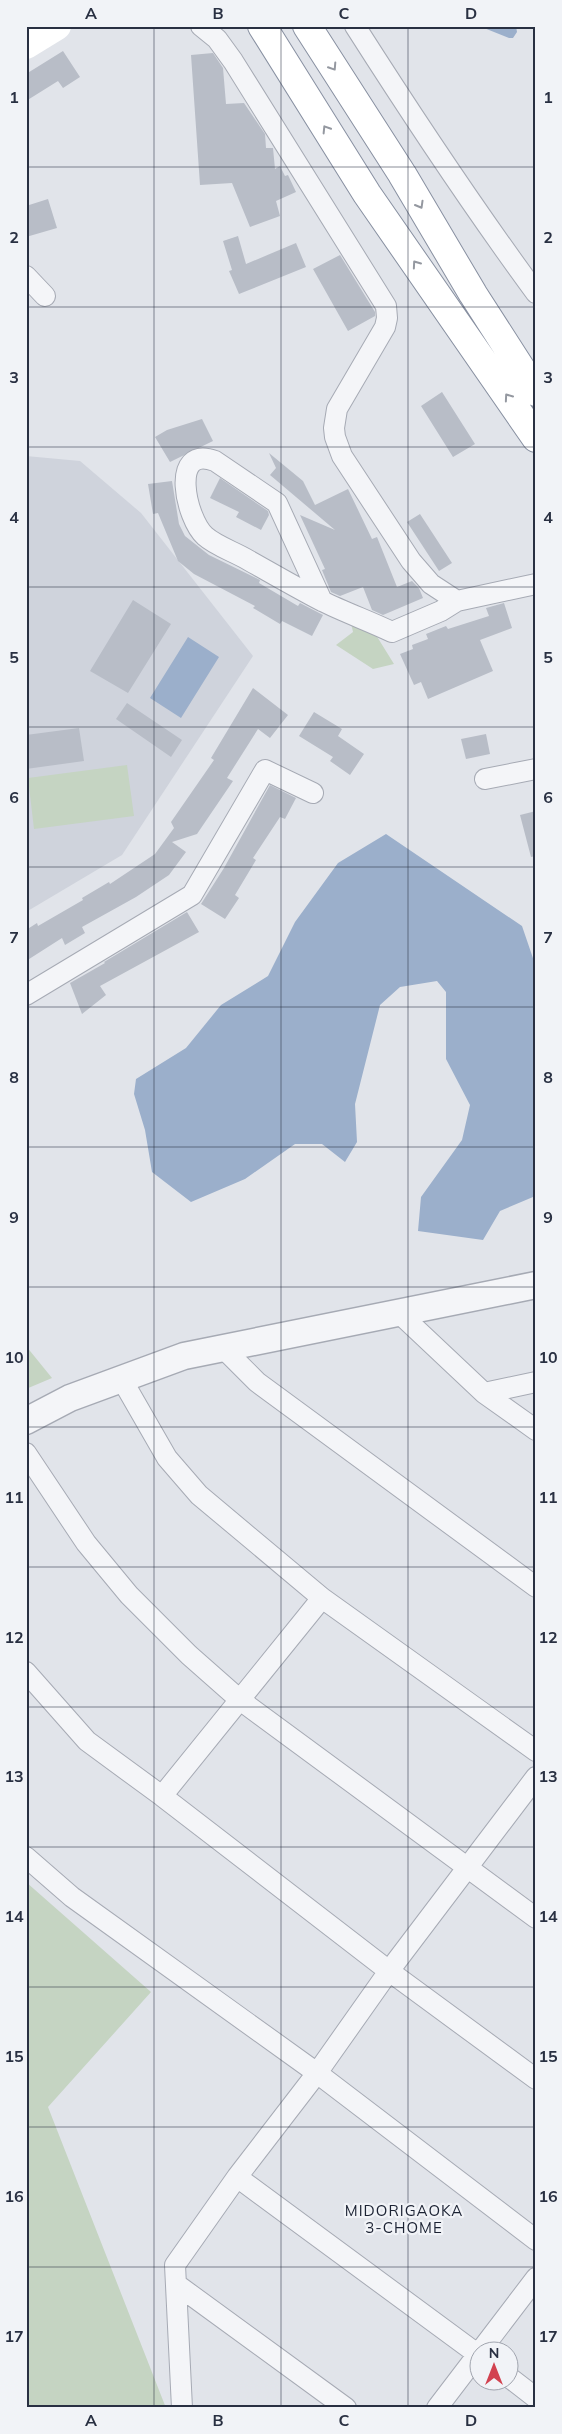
<svg xmlns="http://www.w3.org/2000/svg" width="562" height="2434" font-family="Mulish,sans-serif">
<style>
.built{fill:#cfd3dc}
.green{fill:#c5d4c2}
.water{fill:#9bafcb}
.building{fill:#b8bdc7}
.lines{fill:none;stroke-linecap:round;stroke-linejoin:round}
.minor-casing{stroke:#a6aab4;stroke-width:22}
.tertiary-casing{stroke:#a6aab4;stroke-width:29}
.motorway-casing{stroke:#8890a1;stroke-width:30}
.minor{stroke:#f4f5f8;stroke-width:20}
.tertiary{stroke:#f4f5f8;stroke-width:26}
.secondary{stroke:#fff;stroke-width:28}
.motorway{stroke:#fff;stroke-width:28}
.oneway{stroke:#9498a0}
.grid{fill:none;stroke:#293042;stroke-width:1;stroke-opacity:0.55}
.labels{text-anchor:middle;dominant-baseline:central;stroke-width:4.5;stroke-linejoin:round;paint-order:stroke}
.neighbourhood-label{font-size:15px;letter-spacing:1px;fill:#1b2233;stroke:#f1f3f7}
.neatline{fill:none;stroke:#293042;stroke-width:2}
.grid-label{font-size:16px;text-anchor:middle;font-weight:bold;fill:#293042}
</style>
<rect width="100%" height="100%" fill="#e1e4ea"/>
<path class="built" d="M26,456L80,461L141,513L253,656L122,855L26,912Z"/>
<path class="green" d="M351,623L376,635L394,664L373,669L336,645L353,632Z
M127,765L134,816L34,829L28,778Z
M26,1346L52,1378L26,1389Z
M26,1882L151,1992L48,2107L166,2408H26Z"/>
<path class="water" d="M479,26H516L517,32L513,38H509Z
M188,637L219,657L181,718L150,698Z
M386,834L522,926L536,967V1181L533,1197L500,1211L483,1240L418,1231L421,1197L462,1140L470,1105L446,1059V992L437,981L400,987L380,1005L355,1104L357,1142L345,1162L322,1144H295L245,1179L191,1202L152,1172L145,1130L134,1094L136,1079L186,1048L221,1005L268,976L295,922L338,863Z"/>
<path class="building" d="M63,51L80,77L63,88L58,81L26,101V74Z
M213,53L223,68L226,104L244,103L265,134L266,148H273L275,169L280,166L285,176L288,175L296,192L276,201L280,216L250,227L232,183L200,185L191,55Z
M48,199L57,228L26,237V206Z
M238,236L246,264L296,243L306,267L239,294L229,271L232,270L223,241Z
M340,255L375,312V316L348,331L313,269Z
M442,392L475,444L453,457L421,406Z
M202,419L213,441L170,462L155,437L167,430Z
M269,453L303,481L315,505L348,489L372,539L377,537L397,587L412,581L419,588L423,598L383,615L372,610L363,587L340,596L331,592L322,570L325,569L300,515L335,530L270,475L276,468Z
M220,478L268,511L269,515L261,530L236,517L239,512L210,498Z
M172,481L179,524L185,536L209,555L260,580L259,583L298,606L300,603L323,615L312,636L282,621L280,624L253,608L255,606L194,574L178,561L158,513L153,514L148,484Z
M420,514L452,563L439,571L407,522Z
M133,600L171,624L128,693L90,671Z
M504,603L512,628L480,640L493,671L428,699L421,682L414,685L400,654L413,649L412,645L428,639L426,634L446,626L448,629L489,616L486,608Z
M253,688L288,715L270,738L258,729L227,778L233,781L197,834L172,842L186,852L169,875L136,897L82,927L85,933L65,945L62,938L26,961V930L37,923L38,926L83,900L82,898L109,882L110,884L155,854L174,828L171,822L214,760L211,758Z
M127,703L182,740L171,757L116,719Z
M314,712L342,729L338,736L364,754L350,775L330,761L333,757L299,736Z
M79,728L84,761L26,769V735Z
M486,734L490,754L466,759L461,739Z
M270,785L296,798L285,819L280,817L253,858L256,860L235,895L239,898L225,919L201,904L224,868Z
M536,811V856L531,857L520,815Z
M187,912L199,932L100,986L106,995L82,1014L70,983L105,963L104,962Z"/>
<g class="lines">
<g class="minor-casing">
<path id="minor" d="M201,26L217,39L233,61L386,306L387,318L385,327L337,409L334,428L335,437L342,456L411,561L431,584L457,601L536,584
M355,26C413,117 472,206 536,293
M26,276L45,296
M322,601L277,503L215,461C169,444 186,519 205,536C216,546 235,552 248,560C273,574 297,588 322,601C344,612 369,621 392,632L441,611L457,601
M485,779L536,769
M26,995L192,895L265,770L313,793
M398,1312L484,1393L536,1430
M222,1347L257,1382L536,1587
M121,1378L167,1458L199,1495L322,1598L536,1751
M484,1393L536,1382
M26,1453L86,1543L129,1595L189,1655L240,1700L536,1918
M26,1672L87,1741L162,1796L389,1971L536,2079
M162,1796L322,1598
M26,1857L72,1897L317,2073L536,2240
M237,2177L480,2356
M176,2284L346,2408
M510,2378L536,2398
M182,2408L175,2265L237,2177L317,2073L389,1971L536,1777
M437,2408L536,2278"/>
</g>
<g class="tertiary-casing">
<path id="tertiary" d="M26,1421L70,1398L184,1356L536,1285"/>
</g>
<g class="motorway-casing">
<path id="motorway" d="M262,26L367,194L536,438
M307,26L402,174L473,294L536,392"/>
</g>
<use href="#minor" class="minor"/>
<use href="#tertiary" class="tertiary"/>
<path class="secondary" d="M26,45L57,26"/>
<use href="#motorway" class="motorway"/>
</g>
<defs><path id="oneway-chevron" d="M-2-3.5L2.5 0L-2 3.5" fill="none" stroke-width="1.6" stroke-linecap="round" stroke-linejoin="round" transform="scale(1.25)"/></defs>
<g class="oneway">
<use href="#oneway-chevron" transform="translate(333 67) rotate(57)"/>
<use href="#oneway-chevron" transform="translate(326 129) rotate(-122)"/>
<use href="#oneway-chevron" transform="translate(420 205) rotate(60)"/>
<use href="#oneway-chevron" transform="translate(416 264) rotate(-125)"/>
<use href="#oneway-chevron" transform="translate(508 397) rotate(-125)"/>
</g>
<path class="grid" d="M154,26V2408M281,26V2408M408,26V2408M26,167H536M26,307H536M26,447H536M26,587H536M26,727H536M26,867H536M26,1007H536M26,1147H536M26,1287H536M26,1427H536M26,1567H536M26,1707H536M26,1847H536M26,1987H536M26,2127H536M26,2267H536"/>
<g class="labels">
<g class="neighbourhood-label">
<text x="404" y="2210">MIDORIGAOKA<tspan x="404" dy="17">3-CHOME</tspan></text>
</g>
</g>
<rect width="562" height="2434" fill="none" stroke="#f1f3f7" stroke-width="55"/>
<g transform="translate(494 2366)"><circle r="24" fill="#f1f3f7" stroke="#a1a5af"/>
<path d="M0-4L9 19L0 12L-9 19Z" fill="#d24250"/>
<text y="-8" font-size="14" font-weight="bold" text-anchor="middle" fill="#293042">N</text>
</g>
<rect x="28" y="28" width="506" height="2378" class="neatline"/>
<g class="grid-label">
<text x="91" y="19">A</text>
<text x="218" y="19">B</text>
<text x="344" y="19">C</text>
<text x="471" y="19">D</text>
<text x="14" y="103">1</text>
<text x="548" y="103">1</text>
<text x="14" y="243">2</text>
<text x="548" y="243">2</text>
<text x="14" y="383">3</text>
<text x="548" y="383">3</text>
<text x="14" y="523">4</text>
<text x="548" y="523">4</text>
<text x="14" y="663">5</text>
<text x="548" y="663">5</text>
<text x="14" y="803">6</text>
<text x="548" y="803">6</text>
<text x="14" y="943">7</text>
<text x="548" y="943">7</text>
<text x="14" y="1083">8</text>
<text x="548" y="1083">8</text>
<text x="14" y="1223">9</text>
<text x="548" y="1223">9</text>
<text x="14" y="1363">10</text>
<text x="548" y="1363">10</text>
<text x="14" y="1503">11</text>
<text x="548" y="1503">11</text>
<text x="14" y="1643">12</text>
<text x="548" y="1643">12</text>
<text x="14" y="1782">13</text>
<text x="548" y="1782">13</text>
<text x="14" y="1922">14</text>
<text x="548" y="1922">14</text>
<text x="14" y="2062">15</text>
<text x="548" y="2062">15</text>
<text x="14" y="2202">16</text>
<text x="548" y="2202">16</text>
<text x="14" y="2342">17</text>
<text x="548" y="2342">17</text>
<text x="91" y="2426">A</text>
<text x="218" y="2426">B</text>
<text x="344" y="2426">C</text>
<text x="471" y="2426">D</text>
</g>
</svg>
